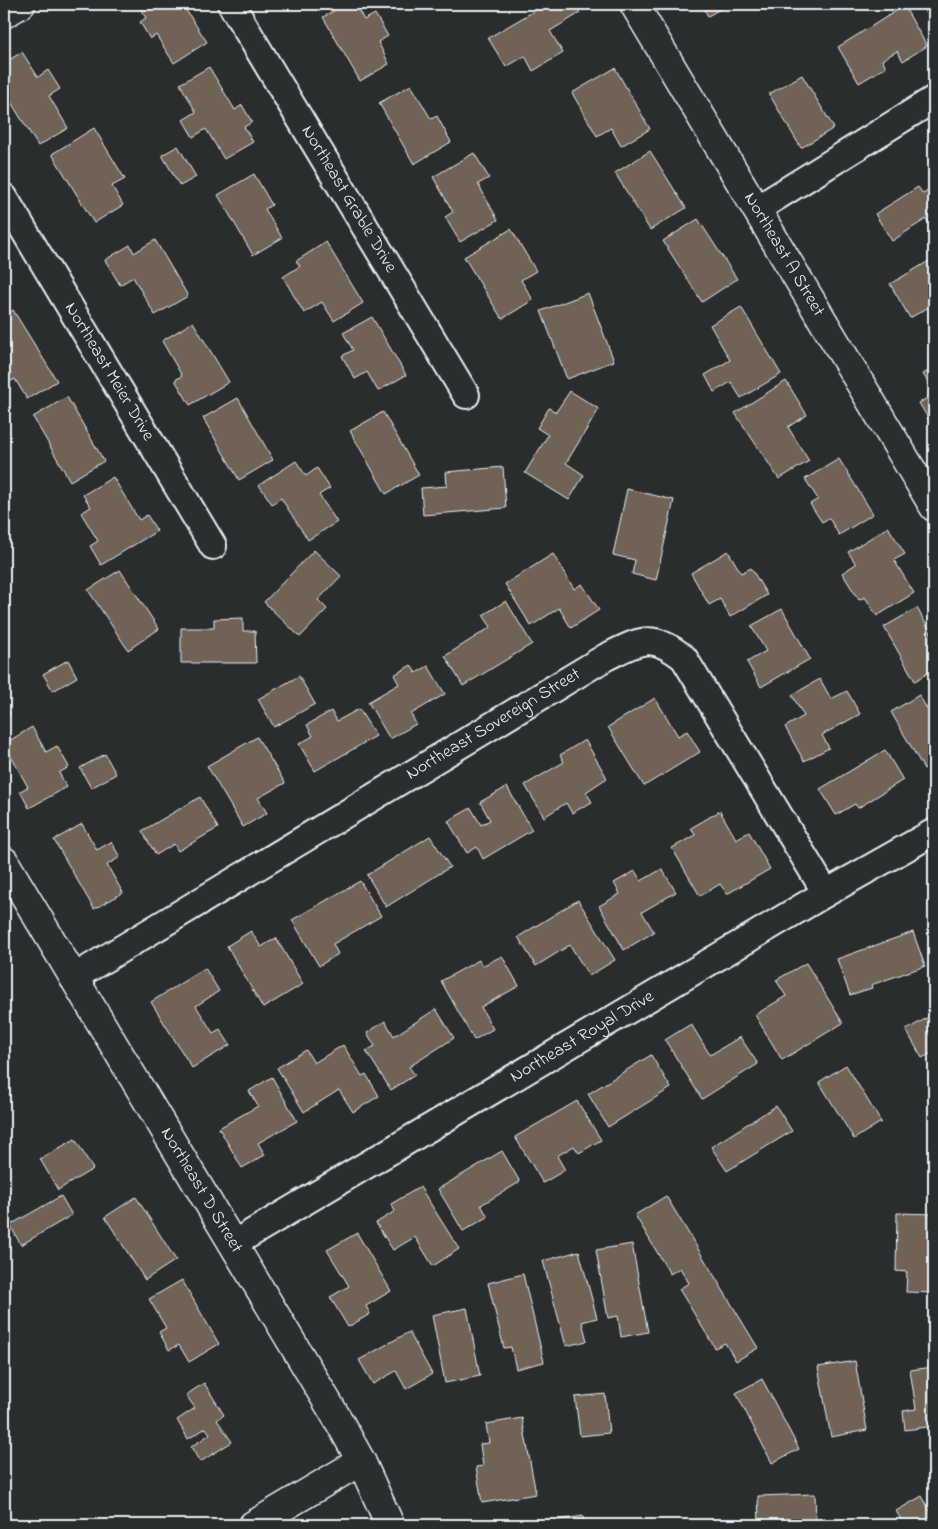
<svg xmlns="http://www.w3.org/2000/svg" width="938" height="1529" font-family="'Indie Flower',sans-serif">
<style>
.building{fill:#6f6356;stroke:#e8f1f8}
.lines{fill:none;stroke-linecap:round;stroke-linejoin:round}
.minor-casing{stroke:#e8f1f8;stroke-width:30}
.tertiary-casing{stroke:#e8f1f8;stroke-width:31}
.minor{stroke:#2a2d2e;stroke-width:26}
.tertiary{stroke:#2a2d2e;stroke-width:28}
.labels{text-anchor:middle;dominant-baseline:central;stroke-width:4;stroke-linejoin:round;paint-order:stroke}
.street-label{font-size:18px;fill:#e8f1f8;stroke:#2a2d2e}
</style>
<rect width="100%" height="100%" fill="#2a2d2e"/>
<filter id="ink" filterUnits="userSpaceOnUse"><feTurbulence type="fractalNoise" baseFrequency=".02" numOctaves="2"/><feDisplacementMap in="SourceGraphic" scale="10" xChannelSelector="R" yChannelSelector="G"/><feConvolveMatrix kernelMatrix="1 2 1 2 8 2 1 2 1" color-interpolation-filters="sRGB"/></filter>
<g filter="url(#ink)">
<path class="building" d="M137,4H182L207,42L174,63L156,35L150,39L140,22L146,18Z
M345,4H355L364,20L375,14L388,36L378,42L389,64L360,81L323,17Z
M546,4H575L580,13L550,31L563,53L533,71L525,56L506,67L488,38Z
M701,4H729L708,16Z
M921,4H934V24H933Z
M904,6L927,46L903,61L897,51L882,60L886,67L859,83L838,47Z
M22,52L38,77L48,70L60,89L49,96L68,128L38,146L4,91V63Z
M209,67L235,110L242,105L252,122L244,127L253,142L224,159L206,129L193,137L183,120L196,112L180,84Z
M615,68L650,129L621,146L611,128L597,136L572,93Z
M802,75L834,128L801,148L769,94Z
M411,85L431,119L437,116L451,142L414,164L379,103Z
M94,128L125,179L112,186L123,205L94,223L52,154Z
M178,146L196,177L180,186L162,155Z
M650,151L686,208L650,230L615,173Z
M474,153L489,178L478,184L498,220L460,242L445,217L453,212L433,177Z
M254,174L272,205L265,209L282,238L253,255L218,195Z
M918,187L923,194L934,187V225L931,227L926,219L892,241L875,214Z
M698,219L737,279L702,302L663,241Z
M511,229L536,271L521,280L533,300L502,319L464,257Z
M155,240L188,296L155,315L133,277L120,285L105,260L130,245L134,253Z
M326,242L363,303L334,321L322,302L304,313L283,277L300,266L296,261Z
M934,258V304L910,318L890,284Z
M588,293L614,361L567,379L541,311Z
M741,307L781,374L741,398L731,382L714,392L705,375L730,360L710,325Z
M13,310L57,381L27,399L15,379L8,383L4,377V316Z
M372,317L406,375L378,391L367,372L355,379L342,356L353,350L343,333Z
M193,322L229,382L190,405L175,380L182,376L162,341Z
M934,368V393L923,374Z
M786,381L807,415L788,427L809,461L779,479L735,413Z
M570,391L599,409L566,463L584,475L569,500L525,473L548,435L537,428L549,408L556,412Z
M934,394V428L919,403Z
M67,397L104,461L70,481L33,417Z
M238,398L273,460L239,480L203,418Z
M383,412L419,475L386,494L350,431Z
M839,459L873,514L839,535L829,518L822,522L810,504L818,499L805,479Z
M296,461L306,476L317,468L330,488L319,495L337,522L308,540L281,498L272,504L259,485Z
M503,467L506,508L423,515L421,488L447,486L446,472Z
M113,477L139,520L147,515L157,531L101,565L90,546L98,541L81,513L91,507L83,495Z
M627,489L674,500L656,580L632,574L635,560L613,555Z
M888,527L905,554L894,560L914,593L877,616L865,597L859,600L842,573L856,564L848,552Z
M314,550L341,576L318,600L327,609L300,637L264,602Z
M728,551L741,573L751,568L767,595L730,617L720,599L709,605L691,573Z
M553,554L574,589L582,584L599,610L571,628L559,608L531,626L505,584Z
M120,570L159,629L128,650L88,590Z
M506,601L532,644L463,686L445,656L491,627L483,615Z
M917,608L934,638V669L915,681L884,627Z
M782,609L810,659L761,687L747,662L766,651L751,626Z
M243,618V631H255L256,663H181V628H214V619Z
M68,660L77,677L53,691L43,674Z
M411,665L416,673L428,666L445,694L411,714L416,724L390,739L368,702L399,684L394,675Z
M299,676L315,704L274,727L258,699Z
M820,679L831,699L847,691L860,714L822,735L829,748L804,761L785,727L804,716L792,695Z
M919,695L930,714L934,712V763L924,769L891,712Z
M655,698L678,736L687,731L700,752L644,786L608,727Z
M4,704L10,714L4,718Z
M359,709L376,736L315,771L299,744L313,736L307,725L331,711L337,721Z
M32,727L46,752L57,746L69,767L59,773L67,787L29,808L20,791L28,787L4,744Z
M257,737L285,783L258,798L267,813L243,827L207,766Z
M585,740L607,778L586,792L592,802L572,813L566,803L544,817L525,785L564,762L560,755Z
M885,750L903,780L858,808L855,804L836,815L820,789Z
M105,754L116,774L91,788L80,768Z
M507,787L532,830L483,859L477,847L467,853L448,821L471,808L481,825L490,820L480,802Z
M200,797L218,828L178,851L174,844L156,855L142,831Z
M720,811L736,839L749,832L770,869L727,894L720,884L700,896L672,848L695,835L691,828Z
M82,824L97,850L111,842L120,857L107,865L123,893L94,909L54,840Z
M430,836L450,867L386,907L367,875Z
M662,869L676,892L642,912L654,932L624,950L599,906L620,894L614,883L635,871L641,881Z
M360,881L381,916L333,944L338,954L319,966L292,920Z
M578,900L615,960L589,976L570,945L536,966L518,937Z
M251,931L261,947L276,938L303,984L263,1008L227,946Z
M913,932L925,966L871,985L872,988L850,995L837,959Z
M502,956L519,986L481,1007L493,1029L474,1040L441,981L479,960L482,966Z
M806,963L843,1023L782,1060L755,1015L786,996L776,980Z
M205,968L219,991L196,1006L213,1033L220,1029L230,1045L192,1068L151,1002Z
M436,1009L454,1038L409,1067L415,1075L391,1090L366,1051L375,1046L367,1033L385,1021L394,1036Z
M934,1014V1052L922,1058L906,1030Z
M691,1024L710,1055L740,1037L758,1064L702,1099L665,1040Z
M343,1045L362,1076L366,1074L379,1096L353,1112L339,1090L304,1112L277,1068L306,1050L314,1063Z
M651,1055L671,1088L608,1127L588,1094Z
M846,1065L881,1122L854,1139L819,1082Z
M272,1077L297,1121L258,1143L265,1155L242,1168L219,1128L258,1106L249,1091Z
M577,1101L601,1140L579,1153L574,1146L557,1156L565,1170L543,1183L515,1137Z
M776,1106L792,1131L727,1171L711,1147Z
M75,1139L93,1169L58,1190L40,1159Z
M502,1151L520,1182L481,1205L488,1217L463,1231L438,1189Z
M420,1187L459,1249L433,1266L415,1237L393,1250L376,1223L395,1211L391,1204Z
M61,1196L72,1215L21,1245L10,1225Z
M666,1196L758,1348L736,1361L725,1343L715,1348L679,1289L689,1283L680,1268L670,1274L635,1215Z
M136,1197L176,1260L145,1280L105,1217Z
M897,1213L934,1214V1293L906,1292L907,1272L896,1271Z
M357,1233L391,1291L366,1306L370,1314L348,1327L330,1297L349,1286L327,1250Z
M632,1244L648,1332L621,1337L618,1316L608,1318L596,1250Z
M579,1251L597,1318L582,1322L587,1341L566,1346L543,1261Z
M523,1274L544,1362L516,1369L511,1347L504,1348L488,1283Z
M182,1280L219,1344L189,1362L179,1345L169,1350L159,1332L166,1328L149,1299Z
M467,1308L480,1376L445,1383L432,1315Z
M409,1332L432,1374L406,1389L396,1371L373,1384L359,1360Z
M855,1361L867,1430L831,1437L818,1367Z
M934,1367V1426L905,1430L903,1411L916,1409L910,1370Z
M762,1379L799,1449L772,1463L736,1393Z
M204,1383L224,1415L217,1420L232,1442L200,1462L191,1447L210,1434L206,1428L188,1439L177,1420L195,1408L186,1395Z
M605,1394L609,1433L580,1436L575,1397Z
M522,1418L536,1494L482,1503L476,1467L483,1466L480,1444L489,1443L486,1424Z
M815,1494L816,1525H759L758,1496Z
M922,1496L934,1518V1524L904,1525L896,1511Z
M583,1516L585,1525H553V1521Z
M329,1520L332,1525H321Z"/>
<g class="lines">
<g class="minor-casing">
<g id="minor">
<path id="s1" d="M231,4L466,395"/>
<path id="s2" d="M4,197L213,546"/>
<path d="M757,209L934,99"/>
<path id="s3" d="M73,978L606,657C641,640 651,632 684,658L826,893"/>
<path id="s4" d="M233,1244L826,893L934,832"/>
</g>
</g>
<g class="tertiary-casing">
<g id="tertiary">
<path id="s5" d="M634,4L934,507"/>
<path d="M4,14L21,4"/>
<path id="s6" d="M4,861L340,1423L361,1461L390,1525"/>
<path d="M253,1525L361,1461"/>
</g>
</g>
<use href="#minor" class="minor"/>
<use href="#tertiary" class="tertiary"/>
</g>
</g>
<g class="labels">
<g class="street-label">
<text stroke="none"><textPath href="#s1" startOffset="228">Northeast Grable Drive</textPath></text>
<text stroke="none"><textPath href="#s5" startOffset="292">Northeast A Street</textPath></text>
<text stroke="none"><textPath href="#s2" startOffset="204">Northeast Meier Drive</textPath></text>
<text stroke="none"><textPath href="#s3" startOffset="491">Northeast Sovereign Street</textPath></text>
<text stroke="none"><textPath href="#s4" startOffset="406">Northeast Royal Drive</textPath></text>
<text stroke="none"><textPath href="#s6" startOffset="384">Northeast D Street</textPath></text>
</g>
</g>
<rect width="938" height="1529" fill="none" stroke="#2a2d2e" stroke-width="20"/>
<rect x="10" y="10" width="918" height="1509" fill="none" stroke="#e8f1f8" stroke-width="2" filter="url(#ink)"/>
</svg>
